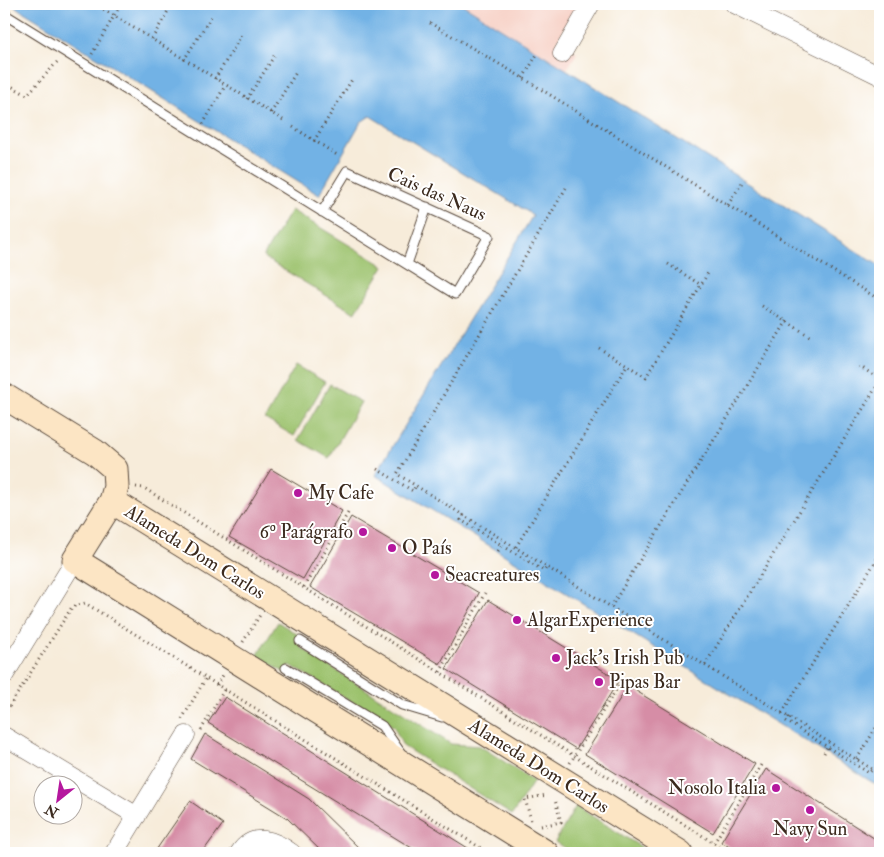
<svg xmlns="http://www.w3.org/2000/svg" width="884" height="857" font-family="'IM FELL Double Pica',serif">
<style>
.built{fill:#f7d1c6}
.green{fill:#9cc26d;stroke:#6c7646}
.water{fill:#72b2e5;stroke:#566e82}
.building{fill:#d68da6}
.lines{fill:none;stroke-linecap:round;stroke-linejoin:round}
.lane-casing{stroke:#57473a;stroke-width:11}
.street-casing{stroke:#57473a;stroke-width:19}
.secondary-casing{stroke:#57473a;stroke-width:27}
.path{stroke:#57473a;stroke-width:3;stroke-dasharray:1 4;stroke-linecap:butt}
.lane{stroke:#fff;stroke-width:9}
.street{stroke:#fff;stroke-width:18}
.secondary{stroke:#fce5c4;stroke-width:25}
.poi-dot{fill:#b5179e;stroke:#fff;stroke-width:2}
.labels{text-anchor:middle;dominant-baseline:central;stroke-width:4;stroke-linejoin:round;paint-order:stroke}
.street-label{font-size:19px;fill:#3b2a1e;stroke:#fff}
.poi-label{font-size:19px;fill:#3b2a1e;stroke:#fff;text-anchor:start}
</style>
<rect width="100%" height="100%" fill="#fff"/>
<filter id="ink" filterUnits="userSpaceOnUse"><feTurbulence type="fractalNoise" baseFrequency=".02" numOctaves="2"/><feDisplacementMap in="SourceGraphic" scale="10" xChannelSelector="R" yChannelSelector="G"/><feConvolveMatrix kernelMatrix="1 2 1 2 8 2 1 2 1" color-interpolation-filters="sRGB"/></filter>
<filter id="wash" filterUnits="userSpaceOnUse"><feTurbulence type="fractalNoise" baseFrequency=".0096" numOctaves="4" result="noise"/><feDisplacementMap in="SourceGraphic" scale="20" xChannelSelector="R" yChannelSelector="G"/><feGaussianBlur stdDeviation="1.12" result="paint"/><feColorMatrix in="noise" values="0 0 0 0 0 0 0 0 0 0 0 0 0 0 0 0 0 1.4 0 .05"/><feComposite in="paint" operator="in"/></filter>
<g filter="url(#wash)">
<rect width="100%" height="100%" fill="#f7ecda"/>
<path class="built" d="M462,4H578L557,41L577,53L567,69Z"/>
<path class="green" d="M291,210L384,266L355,313L263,257Z
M296,365L325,382L294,436L265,419Z
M330,384L361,402L329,458L298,440Z
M278,622L305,639L300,647L451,744L480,746L534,781L512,815L403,746L394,727L290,665L285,673L257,656Z
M576,806L649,852L650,853H573L555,842Z"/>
<path class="water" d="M11,4H462L880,266V787L375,475L533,215L370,116L361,122L319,195Z"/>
<g id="blocks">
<path class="building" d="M271,469L342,511L303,579L229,537Z
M351,517L479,593L440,664L310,587Z
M488,600L619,680L576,749L446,669Z
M628,686L755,764L713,833L585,754Z
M225,697L476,853H420L208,723Z
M205,734L309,799L364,853H323L287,818L191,759Z
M766,769L880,842V853H740L721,842Z
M190,801L223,824L202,853H154Z"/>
</g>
</g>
<g filter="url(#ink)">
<use href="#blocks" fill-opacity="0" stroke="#57473a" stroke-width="1"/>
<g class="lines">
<g class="lane-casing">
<path id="lane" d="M4,14L455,294L489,236L347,171L322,212
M407,264L427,207
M300,641L402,705L442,717
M286,668L382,726L400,752"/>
</g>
<g class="street-casing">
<path id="street" d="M734,4L880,76
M562,54L591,4
M4,676L75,560
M4,736L137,816
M114,853L186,735
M239,853C253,831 275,840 292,853"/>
</g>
<g class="secondary-casing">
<path id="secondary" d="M4,396L95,452L115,469L116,487L112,501L75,560L546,853
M112,501L680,853"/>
</g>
<path class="path" d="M95,4L283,120
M430,23L523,78L880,300
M152,39L172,4
M92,54L121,4
M184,60L212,15
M523,78L538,53
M215,79L243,33
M4,82L27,95L59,60
M247,99L276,53
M271,113L297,71
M203,124L225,86
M293,127L337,155
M314,141L353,78
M566,188L397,474L880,774
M728,205L743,181
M668,264L701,285
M762,306L811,337
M599,348L627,365
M859,366L880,379
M377,469L413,491L416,485
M136,487L144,488L730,853
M464,515L461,520L544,571L547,567
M516,547L627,365L646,377L708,273
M498,551L502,545
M304,587L348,513
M611,607L787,321
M243,642L260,615
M669,658L676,647
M705,665L880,381
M440,672L485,593
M217,685L223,675
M782,713L880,554
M4,715L72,607L85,603L489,853
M789,717L786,721L869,773L873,769
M182,719L206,678
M201,730L224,690
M824,753L827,747
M857,759L880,721
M570,763L623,679
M531,820L525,799L547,795
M541,826L561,822L555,800
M714,843L761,765"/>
<use href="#lane" class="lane"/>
<use href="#street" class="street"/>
<use href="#secondary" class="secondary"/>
</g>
</g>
<g class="poi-dot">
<circle cx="298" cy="493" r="5"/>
<circle cx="363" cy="532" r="5"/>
<circle cx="392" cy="548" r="5"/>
<circle cx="435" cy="575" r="5"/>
<circle cx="517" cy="620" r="5"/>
<circle cx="556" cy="658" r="5"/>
<circle cx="599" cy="682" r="5"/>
<circle cx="776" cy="788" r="5"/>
<circle cx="810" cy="810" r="5"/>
</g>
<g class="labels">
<g class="street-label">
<text transform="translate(437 194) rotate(24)">Cais das Naus</text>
<text transform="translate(195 552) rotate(32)">Alameda Dom Carlos</text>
<text transform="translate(539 766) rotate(32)">Alameda Dom Carlos</text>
</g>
<g class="poi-label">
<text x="308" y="493">My Cafe</text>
<text x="353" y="532" text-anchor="end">6º Parágrafo</text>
<text x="402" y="548">O País</text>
<text x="445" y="575">Seacreatures</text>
<text x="527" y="620">AlgarExperience</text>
<text x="566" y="658">Jack’s Irish Pub</text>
<text x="609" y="682">Pipas Bar</text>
<text x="766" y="788" text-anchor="end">Nosolo Italia</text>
<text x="810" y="829" text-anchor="middle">Navy Sun</text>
</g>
</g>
<rect width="884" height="857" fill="none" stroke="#fff" stroke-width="20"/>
<g transform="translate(58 800) rotate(210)"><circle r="24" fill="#ffffff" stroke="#b1aaa5"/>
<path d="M0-4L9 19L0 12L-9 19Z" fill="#b5179e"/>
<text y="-8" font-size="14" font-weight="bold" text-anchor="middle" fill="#3b2a1e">N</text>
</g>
</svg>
